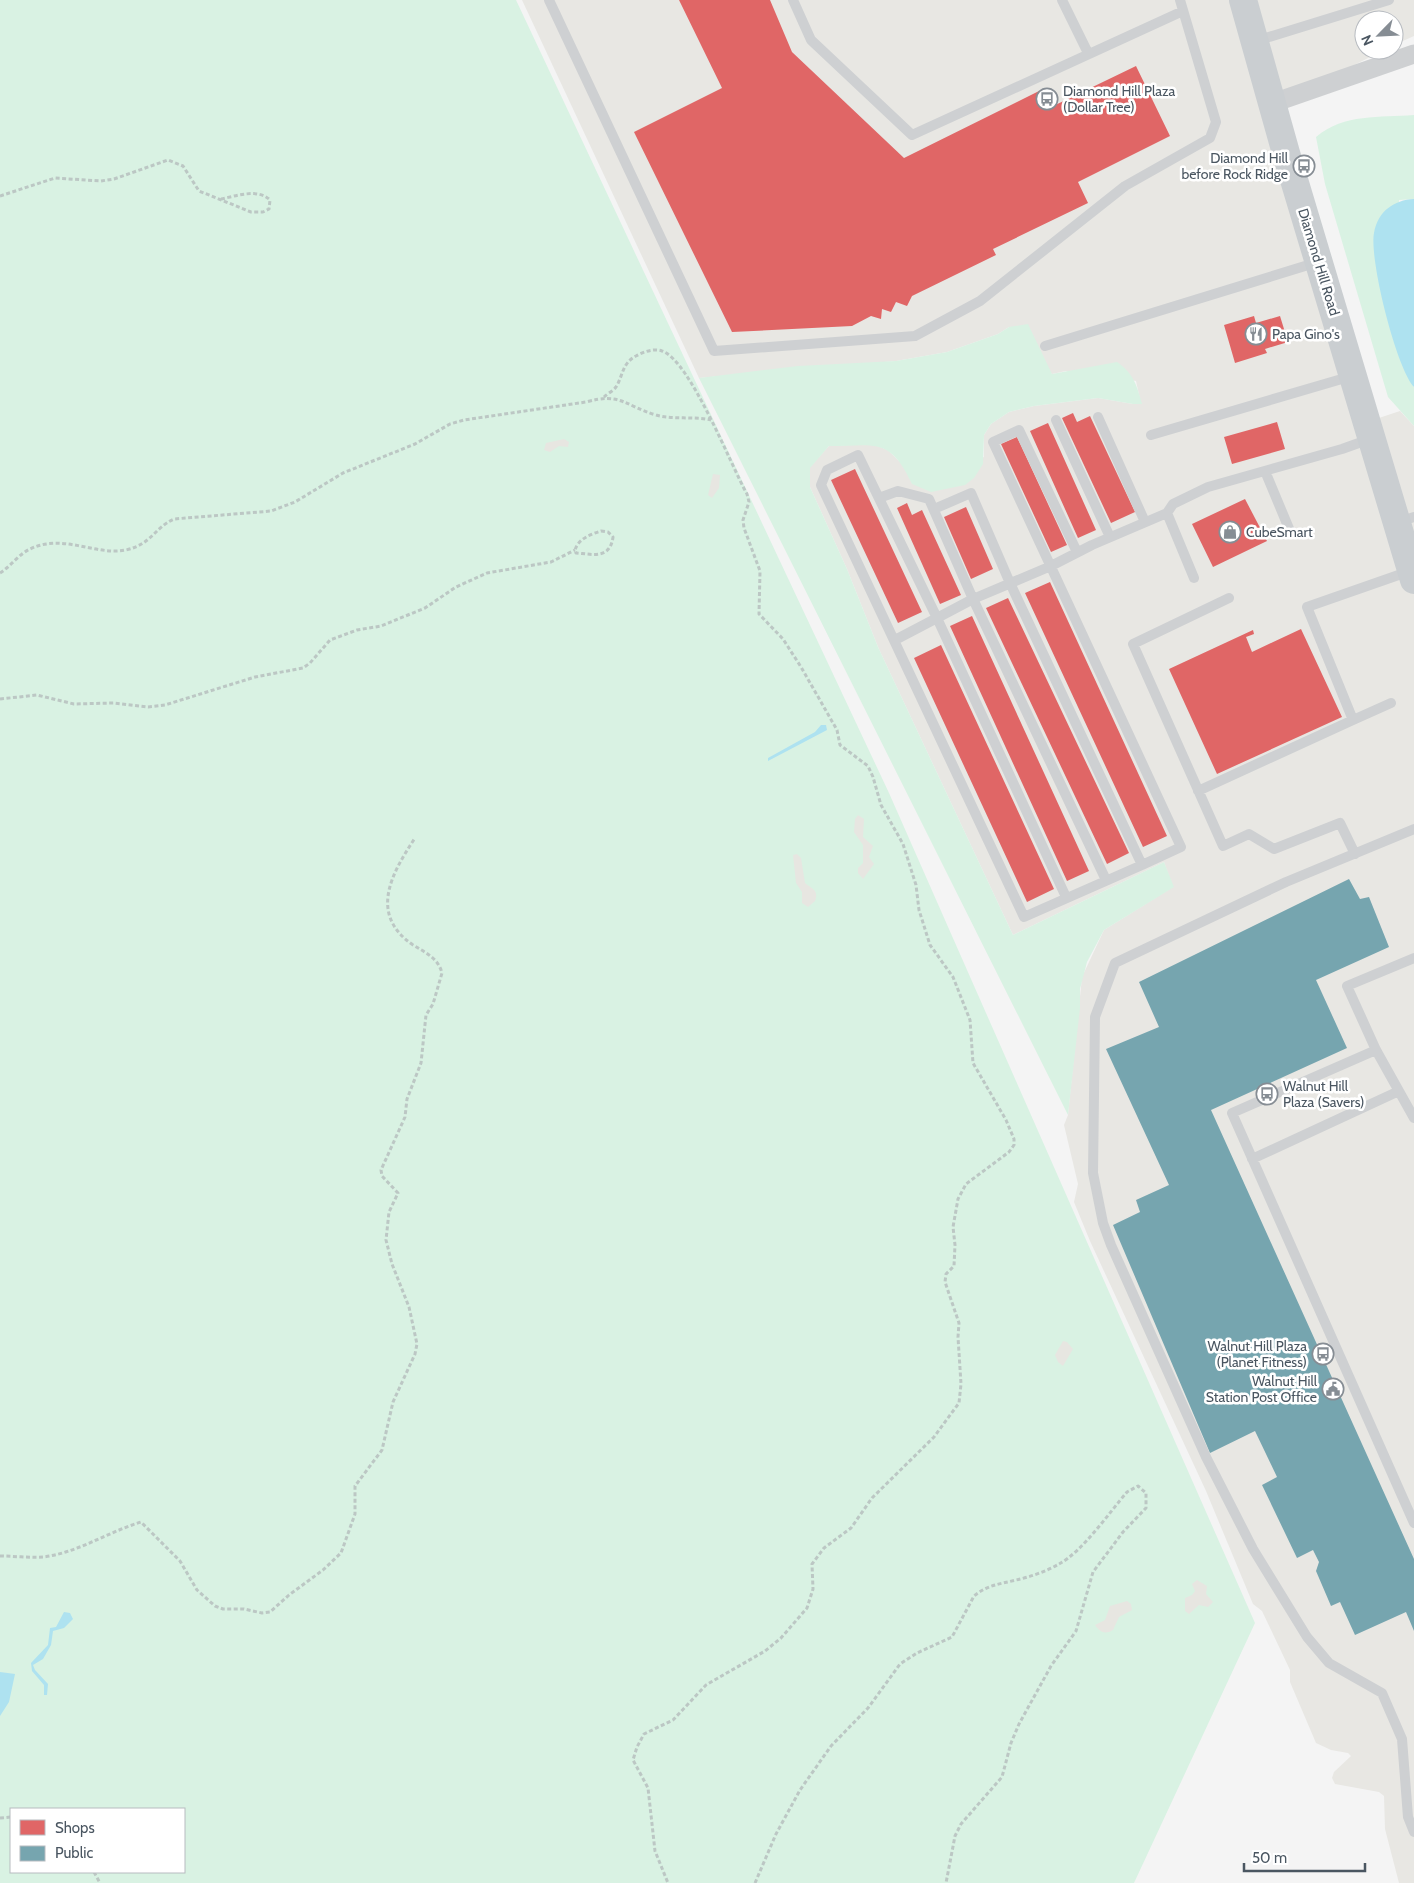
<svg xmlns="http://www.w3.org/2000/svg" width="1414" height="1883" font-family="Cabin,sans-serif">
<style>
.commercial{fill:#e8e7e3}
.green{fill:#d9f2e3;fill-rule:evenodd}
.sand{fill:#e7e6e1}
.water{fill:#aee2f0}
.shops{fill:#e06666}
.public{fill:#76a5af}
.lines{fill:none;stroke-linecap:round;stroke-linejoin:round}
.path{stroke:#bcc7c4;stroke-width:3;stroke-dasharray:4 2.5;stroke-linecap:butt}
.lane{stroke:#ced0d2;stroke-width:10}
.street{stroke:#ced0d2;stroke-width:19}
.primary{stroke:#caced1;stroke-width:28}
.labels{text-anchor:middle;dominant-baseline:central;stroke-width:5;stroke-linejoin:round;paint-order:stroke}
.poi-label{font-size:14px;fill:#4a5661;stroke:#fff;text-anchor:start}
.street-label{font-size:14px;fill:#4a5661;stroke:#fff}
</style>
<rect width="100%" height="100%" fill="#f4f4f4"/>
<path class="commercial" d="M522,0H1414V36L1394,45V20H1364V50H1384L1279,103L1367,422L1400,411L1414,426V1883H1399L1385,1829L1384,1796L1379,1792L1335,1784L1332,1778L1334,1772L1351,1756L1348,1753L1331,1750L1316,1743L1290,1682V1670L1262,1611L1253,1604L1206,1491L1090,1241L1074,1202L1078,1184L1064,1125L1068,1115L1082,977L1104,930L1173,887L1164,862L1013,935L878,647L847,569L810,487L809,468L829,446L872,444L888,450L905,467L913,484L984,457V435L991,424L1009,412L1034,406L1098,398L1133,404H1141L1136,381L1066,371L1052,374L1009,327L998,334L947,352L896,361L699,378Z"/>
<path class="green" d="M0,0H516L889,793L1255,1623L1134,1883H0ZM11,1809H184V1872H11Z
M1414,115V199L1399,200L1401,361L1414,387V426L1388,397L1325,184L1316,137C1345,113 1379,118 1414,115Z
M1028,324L1052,374L1117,362C1133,373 1137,385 1142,404H1133L1098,398L1034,406L1009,412L991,424L984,435L983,464L974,478L965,485L931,492L912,484C890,436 874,446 829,446L810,468V487L847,569L878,647L1013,935L1164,862L1174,887L1104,930L1087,962L1080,989V1008L1068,1115L699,378L798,366L896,361L947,352L998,334L1009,327Z"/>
<path class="sand" d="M564,439L569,442L568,447L559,446L550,452L544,450L546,443Z
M713,474L720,475L719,488L712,498L708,495Z
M858,815L864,819L863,837L873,846L869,857L874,864L863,879L858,873V868L863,863V845L854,832L855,819Z
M797,854L801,858L805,883C812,889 819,890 815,901L808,907L802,903V892L796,883L793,855Z
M1063,1341L1067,1342L1073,1349L1063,1366L1058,1362L1055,1355Z
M1197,1580L1207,1586L1206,1594L1213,1602L1208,1607L1199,1605L1189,1614L1185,1611V1598L1192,1595L1195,1591L1192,1584Z
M1127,1601L1131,1604L1132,1610L1119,1617L1113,1630C1105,1635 1100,1632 1095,1625L1105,1620L1110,1606Z"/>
<path class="water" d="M1414,199V387C1396,367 1369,259 1374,233C1378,211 1394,200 1414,199Z
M821,725H826L827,730L768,761V758L815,732Z
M64,1612L70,1613L73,1619L64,1628L53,1631L51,1645L43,1659L33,1665L35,1670L48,1684L47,1695H44V1685L32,1671L31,1663L48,1645L50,1628L56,1627Z
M0,1672L15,1674L9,1702L0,1716Z"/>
<path class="shops" d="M679,0H770L792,52L904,158L1039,91L1047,109L1136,66L1170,136L1078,182L1088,203L993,249L996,255L912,296L907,306L896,302L891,312L882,309L881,319L871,316L852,326L732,332L634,132L722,88Z
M1254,316L1256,323L1280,316L1288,342L1265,349L1267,353L1235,363L1224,325Z
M1073,413L1077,422L1090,416L1135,512L1111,523L1062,418Z
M1277,422L1285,449L1232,464L1224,437Z
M1048,423L1096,530L1078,538L1030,431Z
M1017,437L1067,545L1051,552L1001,444Z
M855,469L922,612L898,623L831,480Z
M1245,499L1267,541L1213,567L1192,524Z
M907,503L912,515L922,510L961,595L940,604L897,508Z
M966,507L993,569L971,579L944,517Z
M1050,582L1167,836L1143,847L1025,593Z
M1008,598L1129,853L1107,864L986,608Z
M972,616L1089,871L1067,881L950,626Z
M1301,629L1342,717L1217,774L1169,669L1253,630L1254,634L1246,637L1252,652Z
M941,645L1054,889L1027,902L914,658Z"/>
<path class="public" d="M1349,879L1360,899L1369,897L1389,947L1316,980L1347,1048L1211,1110L1414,1559V1631L1406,1612L1355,1635L1340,1602L1331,1606L1316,1571L1319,1562L1313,1550L1297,1558L1262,1485L1277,1477L1255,1431L1210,1453L1113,1225L1140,1212L1136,1200L1169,1185L1106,1049L1159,1027L1139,982Z"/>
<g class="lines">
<path class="path" d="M0,196L55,178L101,181L114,179L168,160L183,166L199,191L251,212H263L269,209L270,200C258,188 236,196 221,199
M604,397C607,394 613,391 616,387C623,376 622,363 636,356C643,352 654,348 662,351C690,360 731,466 747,494L749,502L743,520L744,528L760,571L759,614L783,639L801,667L837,730L840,745L868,766L873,777L881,805L903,844L916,885L919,910L930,945L953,977L970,1020L973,1063L1006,1120L1014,1139V1145L1009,1152L966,1184L958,1199L953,1227L955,1245L954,1266L946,1274L945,1282L959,1323L958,1337L961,1384L959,1403L934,1437L872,1498L851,1528L824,1548L812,1564L813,1589L807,1608L781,1638L765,1651L706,1685L673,1720L644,1734L637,1747L633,1760L648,1788L655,1851L668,1883
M601,531L608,532L613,537C610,560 592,554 576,553L575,550C578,539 591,534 601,531Z
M0,573C11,566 19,554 30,549C63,533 95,556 126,550C152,544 154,528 174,519L271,511L295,502L343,473L415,444L450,424L464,420L586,402C621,392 625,406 656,415C674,420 693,416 711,420
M0,699L37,695L74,704L114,703L148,707L165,705L255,677L303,668L310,663L330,640L357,630L381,626L425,608L456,587L487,573L551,562L575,550
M0,1556C14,1556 29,1558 43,1557C77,1553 108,1532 141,1522L180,1561L197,1590L215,1606L223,1609H244L262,1613L270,1612L289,1595L323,1570L341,1553L355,1514V1486L382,1450L393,1402L415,1354L417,1344L409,1307L392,1264L386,1240L389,1212L398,1193L382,1176L381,1170L405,1117L407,1099L421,1063L426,1015L433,1004L442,973C438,958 426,953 413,945C368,914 392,873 415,838
M0,1818L11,1817
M94,1872L100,1883
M755,1883L776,1834L800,1790L831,1746L868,1708L900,1664L917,1653L952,1637L974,1596C987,1585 1000,1584 1016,1580C1030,1577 1047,1571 1059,1564C1082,1552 1109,1513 1127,1492L1138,1486L1146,1493V1508L1123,1532L1093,1572L1076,1631L1051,1666L1019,1724L1011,1743L1002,1777L961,1824L955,1836L946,1883"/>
<path class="lane" d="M549,0L714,351L915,336L980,301L1125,186L1210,138L1216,122L1180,0
M793,0L811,40L912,135L1183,11
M1062,0L1088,53
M1256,41L1389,0
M1045,346L1318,262
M1098,417L1145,522
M1056,420L1110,537
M1151,435L1352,376
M1265,471L1290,531
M879,498L898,491L929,499L973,599L1106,880
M1398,522L1414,517
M1077,552L1019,430L993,442L1181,847L1142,865
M1194,578L1167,513L1173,504L1208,487L1342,449L1370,439
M1229,598L1133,644L1223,846L1249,834L1274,849L1340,823L1355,854
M895,640L937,618L858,455L827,470L821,485L1024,917L1142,865L1010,583L971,493L934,509
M1353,720L1391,703
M1198,791L1353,720L1307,607L1410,571
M1414,829L1286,882L1115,963L1095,1017L1093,1173L1103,1223L1111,1245L1206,1457L1253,1549L1307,1637L1329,1663L1382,1693L1402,1739L1408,1817L1414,1832
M1066,897L937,618L973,599L1051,566L1092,545L1167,513
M1414,958L1347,986L1376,1050L1414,1118
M1376,1050L1232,1113L1414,1523
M1252,1159L1399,1091"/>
<path class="street" d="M1273,103L1414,54"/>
<path class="primary" d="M1243,0L1286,153L1414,580"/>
</g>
<defs>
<g id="bus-ring" transform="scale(1.125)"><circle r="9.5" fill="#fff" stroke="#868d94" stroke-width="1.5"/><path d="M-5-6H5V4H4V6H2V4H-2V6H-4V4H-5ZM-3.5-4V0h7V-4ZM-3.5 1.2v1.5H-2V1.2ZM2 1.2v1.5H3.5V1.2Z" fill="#868d94"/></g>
<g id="restaurant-ring" transform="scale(1.125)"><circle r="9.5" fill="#fff" stroke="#868d94" stroke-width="1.5"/><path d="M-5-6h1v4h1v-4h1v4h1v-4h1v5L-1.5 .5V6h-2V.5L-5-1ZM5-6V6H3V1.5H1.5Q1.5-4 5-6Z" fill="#868d94"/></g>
<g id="shop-ring" transform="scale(1.125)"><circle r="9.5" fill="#fff" stroke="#868d94" stroke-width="1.5"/><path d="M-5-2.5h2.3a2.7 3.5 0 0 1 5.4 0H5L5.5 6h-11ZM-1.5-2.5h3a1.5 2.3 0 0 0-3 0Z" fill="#868d94"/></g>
<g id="civic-ring" transform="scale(1.125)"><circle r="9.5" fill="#fff" stroke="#868d94" stroke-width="1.5"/><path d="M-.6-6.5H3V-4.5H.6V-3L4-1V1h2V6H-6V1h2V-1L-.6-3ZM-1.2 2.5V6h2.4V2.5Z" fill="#868d94"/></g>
</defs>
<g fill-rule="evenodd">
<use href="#bus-ring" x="1047" y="99"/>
<use href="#bus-ring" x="1304" y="166"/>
<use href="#restaurant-ring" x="1256" y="334"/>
<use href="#shop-ring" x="1230" y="532"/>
<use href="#bus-ring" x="1267" y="1094"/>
<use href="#bus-ring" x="1323" y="1354"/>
<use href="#civic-ring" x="1333" y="1389"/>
</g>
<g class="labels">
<g class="poi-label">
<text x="1063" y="91">Diamond Hill Plaza<tspan x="1063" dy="16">(Dollar Tree)</tspan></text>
<text x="1288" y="158" text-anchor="end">Diamond Hill<tspan x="1288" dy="16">before Rock Ridge</tspan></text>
<text x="1272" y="334">Papa Gino's</text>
<text x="1246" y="532">CubeSmart</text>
<text x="1283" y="1086">Walnut Hill<tspan x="1283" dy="16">Plaza (Savers)</tspan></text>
<text x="1307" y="1346" text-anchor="end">Walnut Hill Plaza<tspan x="1307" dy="16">(Planet Fitness)</tspan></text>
<text x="1317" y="1381" text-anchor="end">Walnut Hill<tspan x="1317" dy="16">Station Post Office</tspan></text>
</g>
<g class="street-label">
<text transform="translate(1319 262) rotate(73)">Diamond Hill Road</text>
</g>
</g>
<rect x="10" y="1808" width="175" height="65" fill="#ffffff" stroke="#b7bbc0"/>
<rect x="20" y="1820" width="25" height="15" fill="#e06666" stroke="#b7bbc0"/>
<text x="55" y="1833" font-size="15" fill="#4a5661">Shops</text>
<rect x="20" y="1846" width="25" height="15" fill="#76a5af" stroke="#b7bbc0"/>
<text x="55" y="1858" font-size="15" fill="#4a5661">Public</text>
<g transform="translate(1379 35) rotate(246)"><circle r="24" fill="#ffffff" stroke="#b7bbc0"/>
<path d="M0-4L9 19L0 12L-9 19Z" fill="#868d94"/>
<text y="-8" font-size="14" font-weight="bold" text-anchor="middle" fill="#4a5661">N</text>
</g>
<path d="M1244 1863v8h121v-8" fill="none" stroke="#4a5661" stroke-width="2.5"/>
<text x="1252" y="1863" font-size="15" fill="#4a5661" stroke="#ffffff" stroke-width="4" paint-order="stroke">50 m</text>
</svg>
